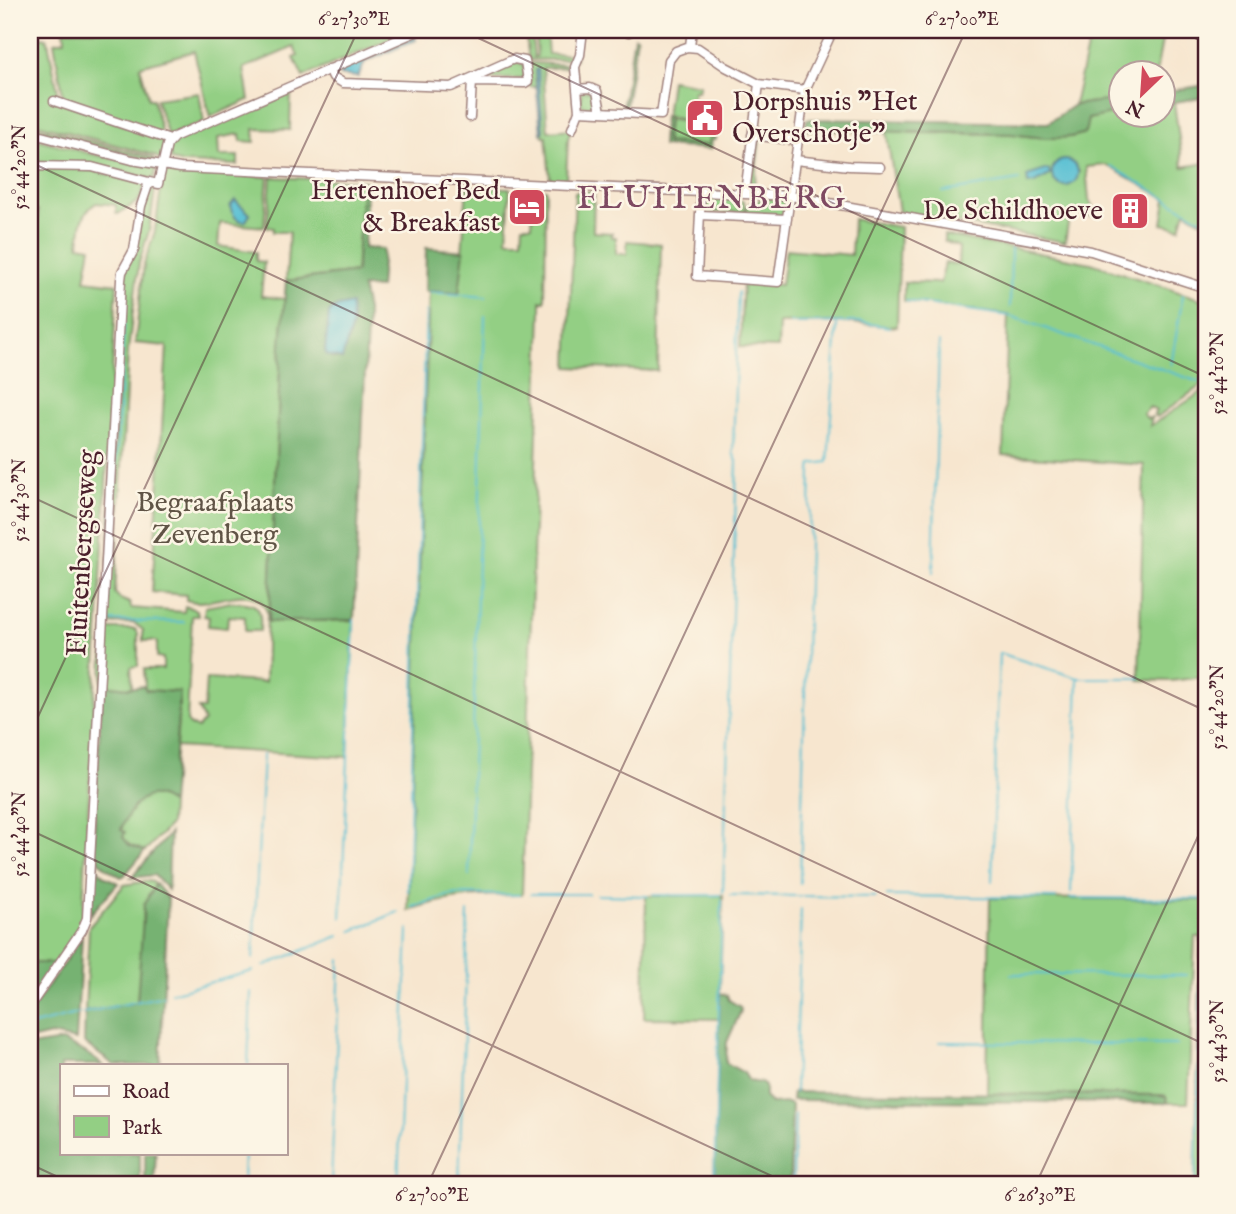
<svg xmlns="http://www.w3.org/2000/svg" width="1236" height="1214" font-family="'IM FELL English',serif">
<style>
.green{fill:#93cf84;stroke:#6e7758;stroke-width:2;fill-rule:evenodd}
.forest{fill:#76b272;stroke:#60684e;stroke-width:2;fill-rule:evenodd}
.water{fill:#56bfd3;stroke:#506f7f;stroke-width:2}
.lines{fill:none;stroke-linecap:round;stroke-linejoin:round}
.stream{stroke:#56bfd3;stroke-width:2}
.minor-casing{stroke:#a0827d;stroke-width:11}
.minor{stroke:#fff;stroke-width:8}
.ticks{fill:none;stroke:#4a1f2b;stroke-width:2;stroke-opacity:0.45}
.labels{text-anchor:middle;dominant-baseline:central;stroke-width:5;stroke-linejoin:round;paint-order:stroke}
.poi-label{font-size:28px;fill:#4a1f2b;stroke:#fcf5e5;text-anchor:end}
.park-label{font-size:28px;fill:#605446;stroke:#fcf5e5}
.street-label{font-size:28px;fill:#4a1f2b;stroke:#fcf5e5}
.quarter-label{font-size:32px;letter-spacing:2px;fill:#7e4a62;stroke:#fcf5e5}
.neatline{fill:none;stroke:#4a1f2b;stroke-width:2.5}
.ticks-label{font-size:18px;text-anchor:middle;fill:#4a1f2b}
</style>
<rect width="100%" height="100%" fill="#fcf5e5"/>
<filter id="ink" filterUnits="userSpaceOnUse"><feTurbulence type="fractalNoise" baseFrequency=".0143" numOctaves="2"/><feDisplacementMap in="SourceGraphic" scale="14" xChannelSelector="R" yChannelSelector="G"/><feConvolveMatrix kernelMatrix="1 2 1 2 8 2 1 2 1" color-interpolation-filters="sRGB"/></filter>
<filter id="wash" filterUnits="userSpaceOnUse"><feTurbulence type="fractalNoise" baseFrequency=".00686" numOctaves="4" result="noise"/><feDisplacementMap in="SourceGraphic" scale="28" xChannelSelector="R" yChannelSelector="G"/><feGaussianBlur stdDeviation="1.57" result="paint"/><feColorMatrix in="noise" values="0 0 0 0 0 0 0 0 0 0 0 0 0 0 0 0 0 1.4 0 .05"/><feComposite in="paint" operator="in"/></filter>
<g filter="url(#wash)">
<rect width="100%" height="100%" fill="#f7e6cf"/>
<path class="green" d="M64,30H411L303,77L294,58L298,56L294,47L244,68L249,100L210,117L194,51L140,66L149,99H153L161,130L159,134L64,102L54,42L65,40Z
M525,30H531L534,57L537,56L535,30H546L548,54L576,55V59L529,60Z
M1091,30H1164L1156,73L1120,74V99L1074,105Z
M41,37L46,38L48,42L59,97L57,100L162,139C166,145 164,153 160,159L153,155L30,122V39Z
M514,62L524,64V79H477Z
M530,63L573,65V67L543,68L548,131L571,129L568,139L566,179H550L546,136H543L535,71L536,87H530Z
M671,80L700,85L698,91L694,90L692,99L696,100L695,109L691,108L688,121L666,116Z
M291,90L290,130L254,129L255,142L241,141L240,134L218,138L219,156H238V165L182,163L171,160L169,148L177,138Z
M581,90L594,91L599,108L583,106L581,103Z
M199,93L204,122L168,136L156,99Z
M1174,102L1183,167L1206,163V224L1185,211L1180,228L1162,224L1166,199L1106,165L1086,167L1089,200L1098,217L1070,212L1065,242L899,212L886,130L912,133L1011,134L1035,137L1088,119L1120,112V116H1162L1163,104ZM1054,165H1075L1079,172L1054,176Z
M668,119L711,127L709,145L665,142Z
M30,125L153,158L156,162L30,129Z
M30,137L92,154L153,167L156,170L154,179L94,166L30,163Z
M760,139L754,188H749L750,167L753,166L754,143Z
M37,168H83L145,184C140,206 135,202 118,214L116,213V205L96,203C80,214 81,227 79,245L91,247L85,280L117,284L82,924L55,963H30V249H36L38,210H31Z
M166,170L268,177L264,227L220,223L218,246L256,252V261L264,262L261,296L285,299L281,345L269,622L354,620L348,757L176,747L180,693L145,690L144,669H163V658L157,657V641H143V630L134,623L105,624L123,278L149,189L155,190L149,231L139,263L128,351L115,593L120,599L130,603L131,608L184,612L185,606L197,610L198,616H192L187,721L191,726L198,728L204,721L198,709H204L206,679L265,682L267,612C256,581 218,604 197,602C193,602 189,601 186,600V595L152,592L167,346L135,343L144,264L155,231L163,173Z
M271,177L363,181L356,272L286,281L289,232H273V228L267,227Z
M467,187L510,188L507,240H522L523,225H532L533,203L518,202V189H546L545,301H541V311L522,895C480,895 448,896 408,911L429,291L459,293Z
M575,192H594L593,232L612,233V237H616V254H627V241L661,244L658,371L568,367Z
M705,196H735V199L744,202L746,215L742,212H706L703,211Z
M761,197L787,200L786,215L779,217L776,214L753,213L747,215V207L751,202L761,200Z
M853,219L900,227L897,327L839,322L779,323L778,348L740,347L743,282L781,285L786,249L851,255Z
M944,235L1091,263L1206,301V382L1157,417L1154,414L1156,411L1150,407L1143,414L1148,419L1152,417L1150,426L1206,389V673L1203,677L1171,681L1139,680L1144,465L1003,455L1008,315L904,301V282L940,283L945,263L958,265L959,247L944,241Z
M231,602C257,603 262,604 260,631H245V617L228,616L227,628L208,626L209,617L204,616L205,607Z
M107,629H135L138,633V666L131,667L132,686L129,688L102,685L104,631Z
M152,795L165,799L171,804L170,825L145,851C103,845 127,798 152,795Z
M147,881L153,882L156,888L148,895L137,1002L85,1012L89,927L124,885Z
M723,895L719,1019L644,1018L646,896Z
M990,898L1206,900V1184H1195L1201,937H1195L1188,1103H1168L1166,1096L1160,1095L987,1094Z"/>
<path class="forest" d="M634,36L637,37L625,111L622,110Z
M1206,85V97L1163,104V92Z
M1120,99V112L1088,119L1085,133C1063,142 1035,137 1011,134L805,130L807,119L1048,123L1074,105Z
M664,116L668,119L666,142L708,145L711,127L717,128L715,140H712L711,149L662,146Z
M363,181L367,182L364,248L383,249L380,288L362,287L367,310V327L354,620L269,622L281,345L286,281L356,272ZM351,305L352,325L342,359L331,357L325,351L328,327L334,308Z
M426,248L464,251L459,293L425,291Z
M102,685L129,688L143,686L146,690L180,692L171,804C153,789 140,796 129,814C125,820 123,823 121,830L125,832L123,837L129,845L145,851L124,876L121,877L105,867L93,854Z
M170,833L168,890L154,875L131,878Z
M93,863L104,876L118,883L90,915Z
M156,884L168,899L160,1065H114L84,1043L85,1012L137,1002L144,904Z
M82,937L76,1040L51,1035L30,1040V1012Z
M30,963H55L30,1001Z
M720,993L727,995L729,1000L740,1007L741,1011L727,1042L726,1063L744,1073L749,1081L761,1083L765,1086V1097L772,1104L787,1103L792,1105L790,1184H714Z
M62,1041L85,1052L103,1065H61V1153H140V1184H30V1046Z
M793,1092L1160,1095L1166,1096L1168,1103L792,1100Z
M145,1153H156L154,1184H145Z"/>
<path class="water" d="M415,37L416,40L365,62L358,77L340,75L339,70Z
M538,69L543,131L541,133L535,70Z
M1052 173a13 13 0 1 1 26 0a13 13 0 1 1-26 0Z
M1045,170H1049L1050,175L1035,183L1028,184L1027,176Z
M235,200L250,214L246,221C237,223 232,214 230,206Z
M351,304L352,325L342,359L327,355L325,351L329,313L334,308Z"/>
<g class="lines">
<path class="stream" d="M250,38L265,30
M1110,166L1206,222
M943,192L1019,180
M429,292L486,297
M906,301L1010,316L1199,382
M125,306L107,621L184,622
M1010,307L1011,249
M790,323L859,322L889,327
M1171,365L1183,295
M933,573L939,342
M469,875L485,316
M992,881L999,653L1078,678H1140
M800,883L811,470L812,464L828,462L837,325
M408,891L426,311
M723,892L737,461L733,453L738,292
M1071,892L1078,679
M531,894H588
M1203,894L1206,831
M597,895L648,896
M653,895H721
M730,895L876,897
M887,896L1056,898
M1070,898L1206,899
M413,907L446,896L458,894L519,895
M341,918L354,620
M352,931L398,912
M253,959L263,755
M264,966L339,936
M1011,974L1187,975
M171,993L253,971
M83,1013L163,996
M30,1026L80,1013
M939,1042L1178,1045
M248,1065L251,992
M795,1092L801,909
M243,1184L244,1153
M331,1184L340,960
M398,1184L408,929
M459,1184L468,912
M714,1184L722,900
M793,1184L795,1114
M1195,1184L1204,913"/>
</g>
</g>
<g filter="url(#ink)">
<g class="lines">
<g class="minor-casing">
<path id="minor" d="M615,30L629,32V30
M690,46L692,30
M329,69L333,77L343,83L451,87L514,59L525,61L528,81L525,83L474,82L470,79
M577,89L590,88L597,91L601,112
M54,101L170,140
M579,111L661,115L669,60L676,51L687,47L698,48L726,67L759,84L805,90
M470,117L472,81
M572,129L579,111L575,67L580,55L583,30
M30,133L132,160L180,168L791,196L1091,251L1206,288
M752,135L798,141
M795,160L849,166L880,167
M30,166L92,167L149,182
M701,192L697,276L778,282L805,90L833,30
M745,193L759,84
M700,215L787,219
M30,1006L82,930L87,918L121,280L122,272L134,250L141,206L149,182L158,184L167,145L174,137L420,30"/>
</g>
<use href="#minor" class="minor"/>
</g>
</g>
<path class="ticks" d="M461,30L1206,377M1177,30L1206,43M30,162L1206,711M30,496L1206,1045M30,734L358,30M30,830L789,1184M30,1164L73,1184M428,1184L966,30M1036,1184L1206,819"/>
<defs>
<g id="civic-square" transform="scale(2.0125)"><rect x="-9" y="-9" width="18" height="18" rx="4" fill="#d1495b" stroke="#fcf5e5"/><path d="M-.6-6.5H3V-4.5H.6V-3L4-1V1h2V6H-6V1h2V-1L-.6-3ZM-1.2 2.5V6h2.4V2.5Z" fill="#fff"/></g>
<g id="hotel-square" transform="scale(2.0125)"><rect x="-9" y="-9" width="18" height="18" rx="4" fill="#d1495b" stroke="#fcf5e5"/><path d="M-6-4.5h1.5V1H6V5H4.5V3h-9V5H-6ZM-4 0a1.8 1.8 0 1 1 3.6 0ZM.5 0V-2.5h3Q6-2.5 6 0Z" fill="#fff"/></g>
<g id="building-square" transform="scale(2.0125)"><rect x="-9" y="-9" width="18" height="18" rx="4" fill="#d1495b" stroke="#fcf5e5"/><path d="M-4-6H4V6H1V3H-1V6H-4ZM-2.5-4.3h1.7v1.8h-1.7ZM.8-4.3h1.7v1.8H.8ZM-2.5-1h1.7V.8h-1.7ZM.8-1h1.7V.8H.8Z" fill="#fff"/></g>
</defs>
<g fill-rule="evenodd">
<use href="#civic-square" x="705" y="118"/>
<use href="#hotel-square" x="527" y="207"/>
<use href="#building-square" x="1130" y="211"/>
</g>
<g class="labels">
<g class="poi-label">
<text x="732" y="102" text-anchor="start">Dorpshuis "Het<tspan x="732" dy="32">Overschotje"</tspan></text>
<text x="500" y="191">Hertenhoef Bed<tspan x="500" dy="32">&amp; Breakfast</tspan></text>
<text x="1103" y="211">De Schildhoeve</text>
</g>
<g class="park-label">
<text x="215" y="503">Begraafplaats<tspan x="215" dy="32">Zevenberg</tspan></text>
</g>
<g class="street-label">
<text transform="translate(83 553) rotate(-87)">Fluitenbergseweg</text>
</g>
<g class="quarter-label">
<text x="712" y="199">FLUITENBERG</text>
</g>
</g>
<rect width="1236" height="1214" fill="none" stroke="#fcf5e5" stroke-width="77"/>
<rect x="60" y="1064" width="228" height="91" fill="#fcf5e5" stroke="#b59f9b" stroke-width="2"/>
<rect x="74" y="1086" width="35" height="10" fill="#ffffff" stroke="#b59f9b" stroke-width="2"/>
<text x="122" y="1098" font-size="21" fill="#4a1f2b">Road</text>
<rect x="74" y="1116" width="35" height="21" fill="#93cf84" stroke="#b59f9b" stroke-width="2"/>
<text x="122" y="1134" font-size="21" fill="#4a1f2b">Park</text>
<g transform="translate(1142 94) rotate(205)"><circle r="33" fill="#fcf5e5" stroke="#b59f9b" stroke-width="2"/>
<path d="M0-5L12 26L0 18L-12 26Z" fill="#d1495b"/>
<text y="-10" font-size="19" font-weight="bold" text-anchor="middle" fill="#4a1f2b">N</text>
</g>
<rect x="38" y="38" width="1160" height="1138" class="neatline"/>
<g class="ticks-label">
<text x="354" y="25">6°27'30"E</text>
<text x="962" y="25">6°27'00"E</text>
<text transform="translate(19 167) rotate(-90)" y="6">52°44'20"N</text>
<text transform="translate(1217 373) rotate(-90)" y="6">52°44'10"N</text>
<text transform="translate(19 500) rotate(-90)" y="6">52°44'30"N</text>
<text transform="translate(1217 707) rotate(-90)" y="6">52°44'20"N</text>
<text transform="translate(19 834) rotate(-90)" y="6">52°44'40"N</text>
<text transform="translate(1217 1041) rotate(-90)" y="6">52°44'30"N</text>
<text x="432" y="1201">6°27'00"E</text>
<text x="1040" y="1201">6°26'30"E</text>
</g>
</svg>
